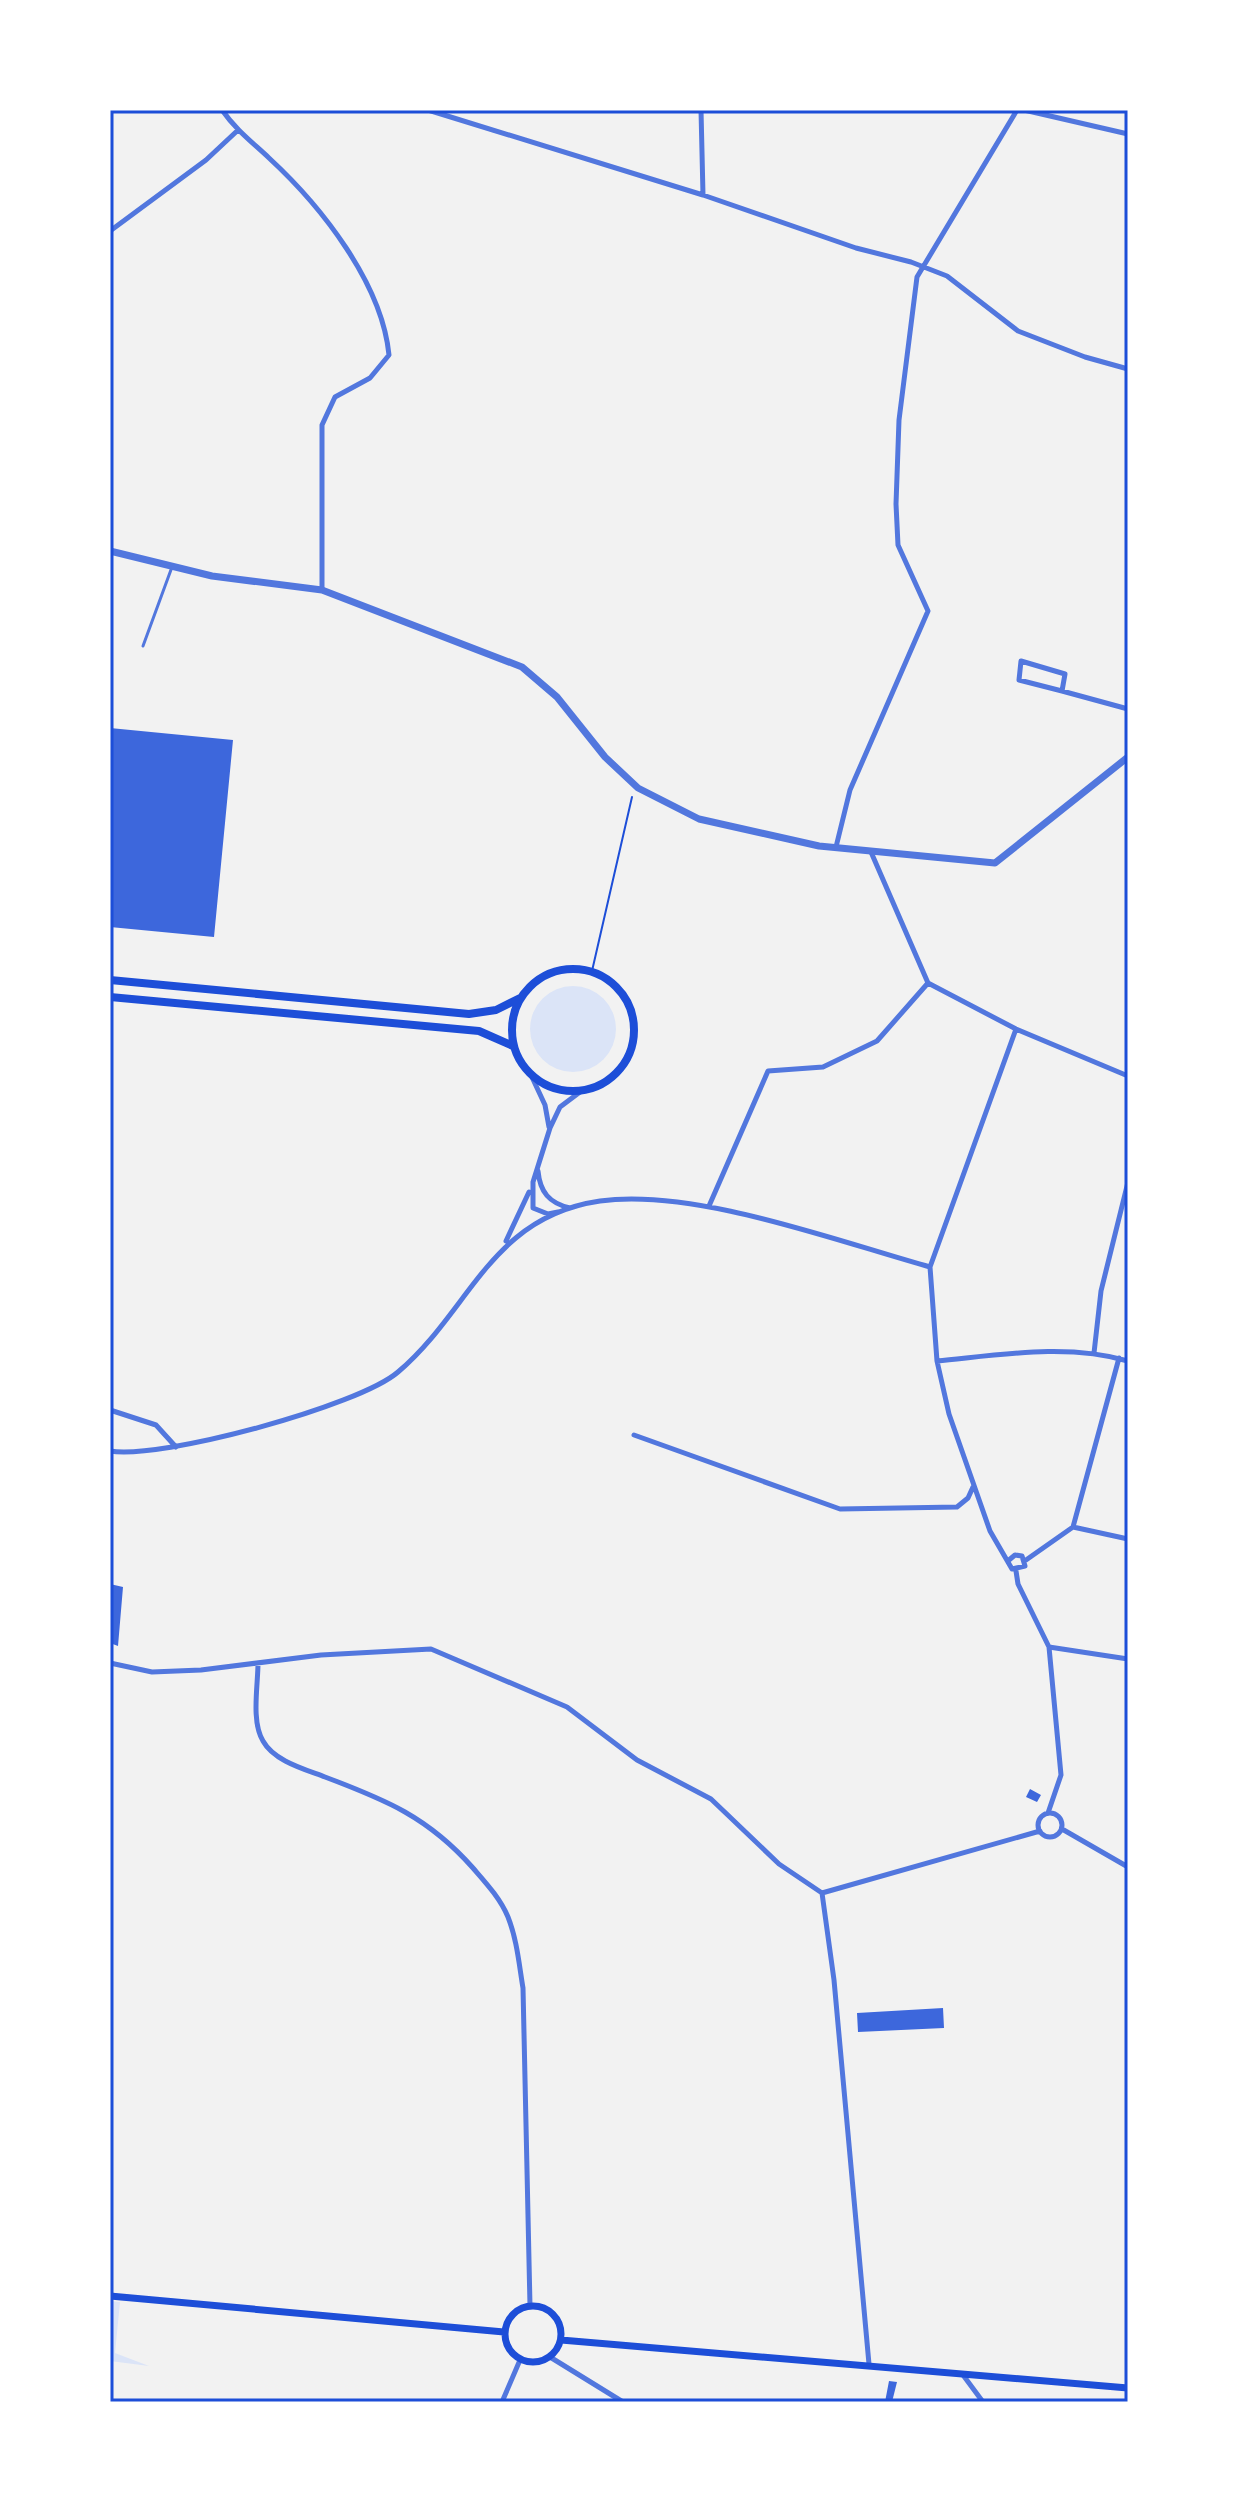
<svg xmlns="http://www.w3.org/2000/svg" width="1238" height="2512" font-family="'Asap Condensed',sans-serif">
<style>
.green{fill:#dbe4f7}
.building{fill:#3d67dc}
.lines{fill:none;stroke-linecap:round;stroke-linejoin:round}
.path{stroke:#1d4ed8;stroke-width:2}
.service{stroke:#5277de;stroke-width:3}
.minor{stroke:#5277de;stroke-width:5}
.tertiary{stroke:#5277de;stroke-width:7}
.secondary{stroke:#1d4ed8;stroke-width:7}
.primary{stroke:#1d4ed8;stroke-width:8}
.neatline{fill:none;stroke:#1d4ed8;stroke-width:3}
</style>
<rect width="100%" height="100%" fill="#f2f2f2"/>
<path class="green" d="M530 1029a43 43 0 1 1 86 0a43 43 0 1 1-86 0Z
M110,2301L120,2302L115,2353L149,2366L110,2361Z"/>
<path class="building" d="M110,728L233,740L214,937L110,927Z
M110,1584L123,1587L118,1646L110,1643Z
M1030,1789L1041,1795L1037,1802L1026,1797Z
M943,2008L944,2028L858,2032L857,2013Z
M889,2381L897,2382L892,2402H885Z"/>
<g class="lines">
<path class="path" d="M592,971L632,797"/>
<path class="service" d="M143,646L172,567"/>
<path class="minor" d="M222,110C236,130 252,142 269,158C321,206 382,283 389,355L370,378L335,397L322,425V590
M428,110L703,195L856,248L911,262L947,276L1018,331L1085,357L1128,369
M701,110L703,195
M1024,110L1128,134
M110,231L206,160L237,131
M1021,661L1065,674L1062,691L1019,680Z
M1062,691L1128,709
M836,847L850,790L928,611L898,545L896,504L899,420L917,277L1017,110
M871,852L928,983L1016,1029L1128,1076
M531,1075L545,1105L549,1127
M538,1171C540,1192 549,1203 570,1208
M709,1206L768,1071L823,1067L877,1041L928,983
M558,1212L548,1214L533,1208V1182L550,1128L560,1107L580,1092
M506,1241L529,1192
M930,1267L1016,1029
M1094,1353L1101,1291L1128,1182
M937,1361C999,1355 1067,1343 1128,1361
M110,1410L156,1425L176,1447
M634,1435L840,1509L957,1507L968,1498L973,1487
M110,1451C160,1460 359,1406 398,1372C471,1310 490,1217 600,1201C695,1188 836,1241 930,1267L937,1361L949,1414L990,1531L1012,1569L1025,1566L1022,1556L1015,1555L1009,1560
M1073,1527L1128,1539
M1026,1560L1073,1527L1119,1358
M1016,1571L1018,1584L1049,1647L1061,1775L1048,1813
M1049,1647L1128,1659
M110,1663L152,1672L201,1670L321,1655L431,1649L567,1707L637,1760L711,1799L779,1864L822,1893
M258,1663C258,1686 251,1721 263,1741C274,1761 304,1769 325,1777C386,1800 428,1817 473,1868C486,1883 500,1898 508,1917C517,1940 519,1964 523,1988L530,2306
M1038 1825a12 12 0 1 1 24 0a12 12 0 1 1-24 0Z
M1062,1829L1128,1867
M822,1893L834,1980L869,2364
M822,1893L1040,1831
M550,2357L623,2402
M963,2375L983,2402
M502,2402L520,2360"/>
<path class="tertiary" d="M110,551L212,576L322,590L522,667L557,697L605,757L638,788L699,819L819,846L995,863L1128,757"/>
<path class="secondary" d="M110,2296L504,2332
M505 2334a28 28 0 1 1 56 0a28 28 0 1 1-56 0Z
M561,2340L1128,2388"/>
<path class="primary" d="M512 1030a61 61 0 1 1 122 0a61 61 0 1 1-122 0Z
M110,980L469,1014L496,1010L520,998
M110,997L479,1031L513,1046"/>
</g>
<rect width="1238" height="2512" fill="none" stroke="#ffffff" stroke-width="224"/>
<rect x="112" y="112" width="1014" height="2288" class="neatline"/>
</svg>
